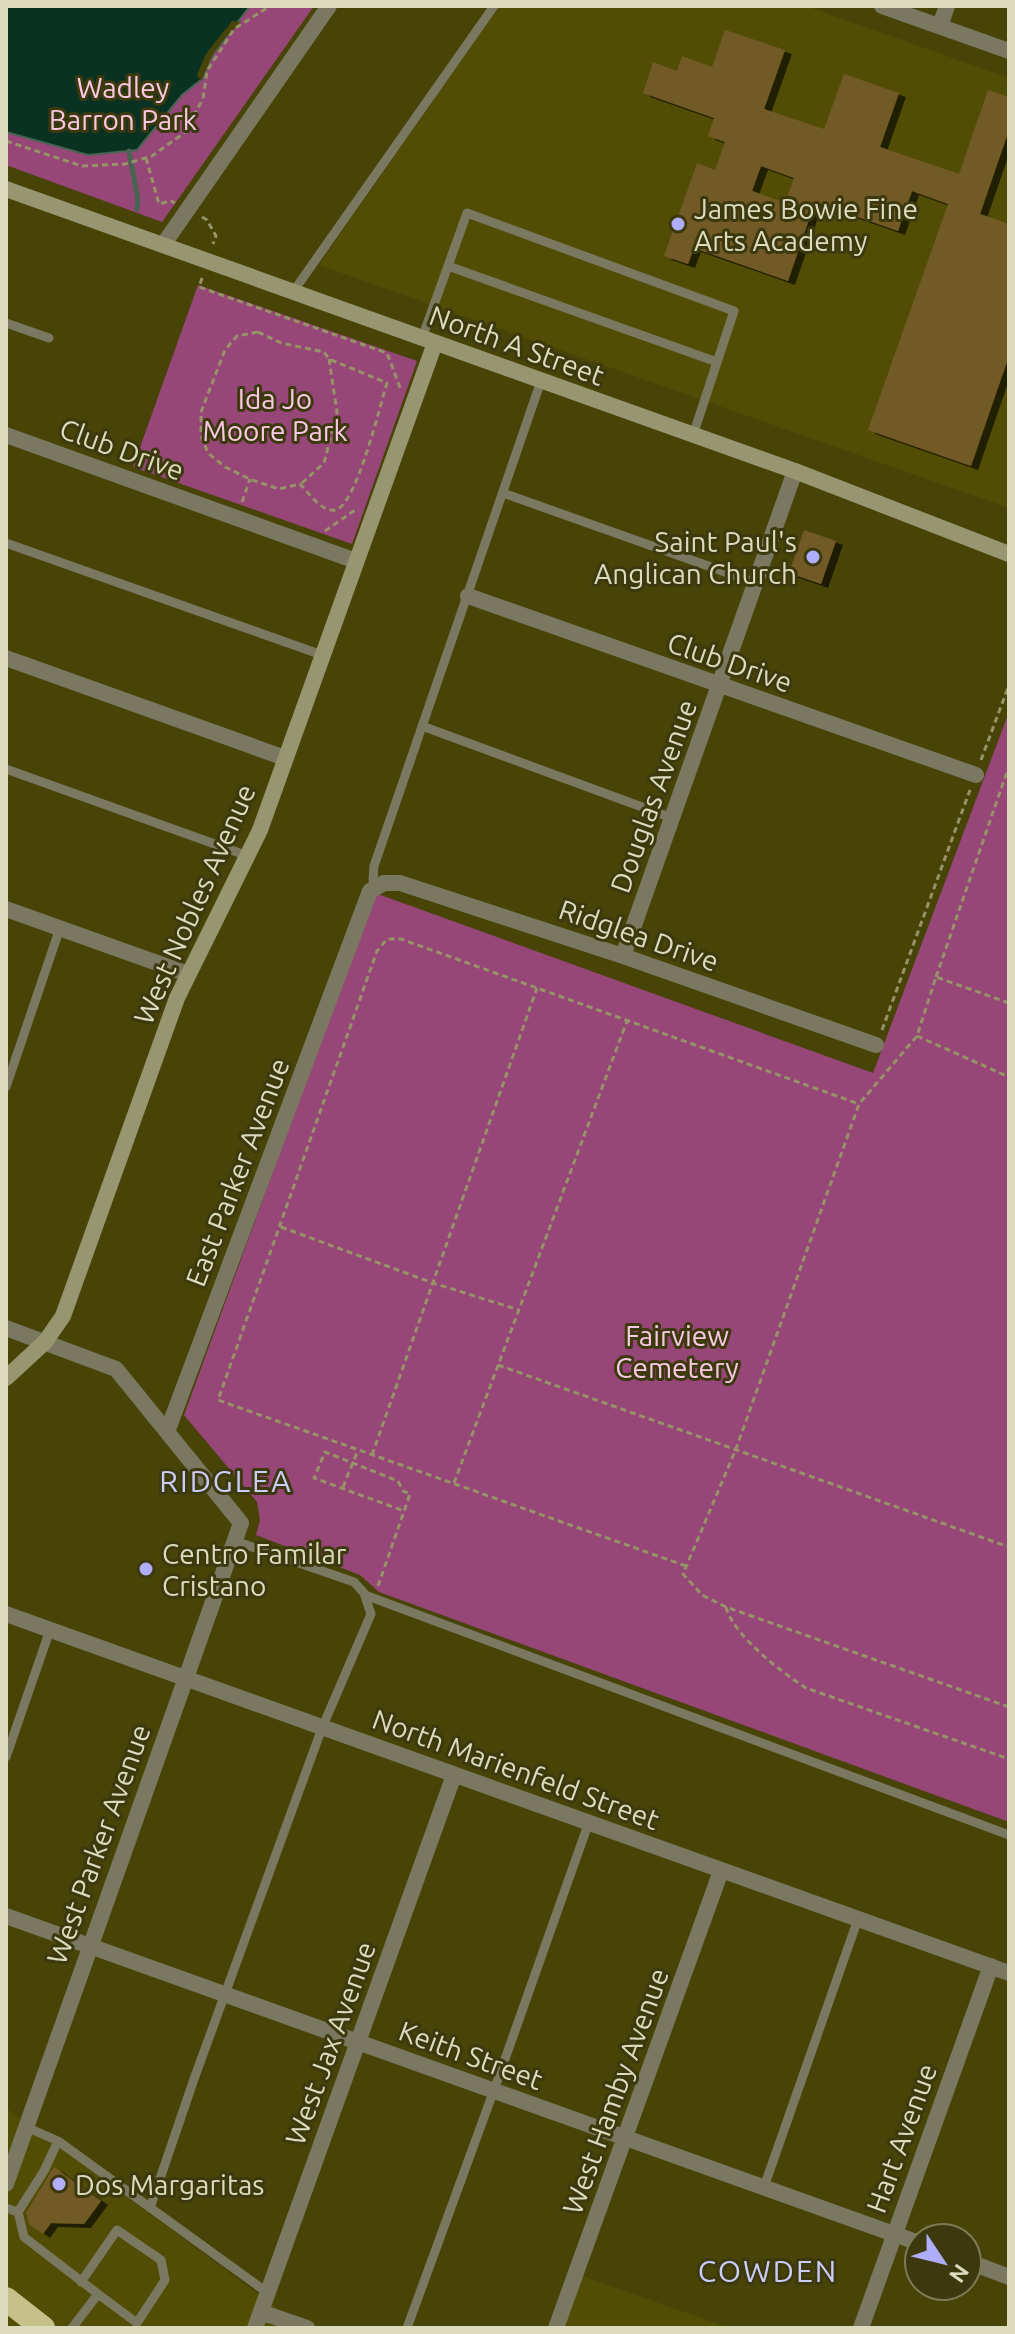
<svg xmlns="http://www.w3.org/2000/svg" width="1015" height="2334" font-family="Ubuntu,sans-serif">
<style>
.built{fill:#524d04}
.green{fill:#974678}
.water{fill:#0a3223;stroke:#496552;stroke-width:2}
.pier{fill:#484408}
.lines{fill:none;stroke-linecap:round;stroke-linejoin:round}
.stream{stroke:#496552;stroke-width:5}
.building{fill:#725a27;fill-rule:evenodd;filter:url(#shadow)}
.path{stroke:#969367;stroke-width:3;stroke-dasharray:6 4;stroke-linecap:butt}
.lane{stroke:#7a7861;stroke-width:9}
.street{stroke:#7a7861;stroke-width:16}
.secondary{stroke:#989671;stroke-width:16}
.highway{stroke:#c5c188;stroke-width:24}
.poi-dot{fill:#b0aefa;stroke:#3d390f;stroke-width:3}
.labels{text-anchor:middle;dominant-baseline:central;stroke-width:6;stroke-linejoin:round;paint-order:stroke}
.park-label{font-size:28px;fill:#f9c9e3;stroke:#3d390f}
.poi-label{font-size:28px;fill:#dcdbbe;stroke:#3d390f;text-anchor:start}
.street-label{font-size:28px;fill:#dcdbbe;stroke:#3d390f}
.neighbourhood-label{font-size:30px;letter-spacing:2px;fill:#cbccf7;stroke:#3d390f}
</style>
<defs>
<filter id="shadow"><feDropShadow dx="7" dy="4" stdDeviation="0" flood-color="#0009"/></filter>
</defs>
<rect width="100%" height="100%" fill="#484408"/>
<path class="built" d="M499,6H806L1009,78V508L319,265Z
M6,2108L300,2325L308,2328H6Z
M576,2274L730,2328H556Z"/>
<path class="green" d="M6,6H314L162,222L6,165Z
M198,285L417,361L352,544L133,467Z
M1009,712V1822L379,1592L360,1575L256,1535L260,1520L257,1502L184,1415L375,893L873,1073Z"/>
<path class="water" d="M6,6H250L212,56L202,79L182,95L137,150L88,155L6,132Z"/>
<path class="pier" d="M232,21L241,22L224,39L212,56L201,81L197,75L206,54Z"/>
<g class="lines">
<path class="stream" d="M129,151L138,200L137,209"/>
</g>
<path class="building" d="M725,30L785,50L764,109L824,129L844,74L899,93L880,147L959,174L988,90L1009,97V130L980,214L1009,224V356L971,466L868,430L948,204L912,191L898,231L815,202L788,281L694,248L688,264L664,256L697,163L715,170L725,142L708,136L714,118L643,93L653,62L677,71L682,56L712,67ZM761,166L794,178L785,203L752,191Z
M804,530L836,541L821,584L789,573Z
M54,2167L101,2201L84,2224L51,2223L43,2234L29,2224L26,2213Z"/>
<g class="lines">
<path class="path" d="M6,141L82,166L125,164L152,156L184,133L203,99L207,71L234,29L270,6
M146,158L159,204L171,201L175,203
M202,217L207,220L216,236L213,244
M202,278L199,287L387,353L401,390
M258,332L281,343L324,352L329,359L387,383C380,405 356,507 335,510C321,512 309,493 300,484L279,489L252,480L225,467L208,453L201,436V412L225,350L237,336Z
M302,483L324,463L337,412L329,359
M242,502L250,479
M325,531L358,508
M981,760L1009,685
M936,977L1009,766
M1009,1003L936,977L917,1036L859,1104L736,1449L683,1574L702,1595L726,1607L1009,1707
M882,1030L970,790
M917,1036L1009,1077
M281,1227L433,1283L519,1310
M498,1365L1009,1547
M372,1455L537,988
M454,1483L627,1021
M343,1487L358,1450
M686,1566L218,1400L377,951L387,939H401L859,1104
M378,1586L410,1494L403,1491L398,1481L325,1452L314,1478L404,1511
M726,1607C733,1635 781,1672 806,1688L1009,1759"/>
<path class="lane" d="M293,292L494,6
M6,323L49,338
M422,338L448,266
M693,435L734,311L467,213L448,266L717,362
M503,493L756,583
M6,543L322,655
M422,726L672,818
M6,769L248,856
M376,887L373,880L374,866L541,381
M6,1087L60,928
M365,1595L1009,1835
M6,1757L50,1630
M58,2141L268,2293
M764,2187L858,1919
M6,2208L18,2212L24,2237L98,2294L72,2328
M150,2208L194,2079L322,1728L371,1614L364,1593L354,1582L235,1541
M18,2212L44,2171L58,2141L26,2127
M81,2282L117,2230L161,2260L165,2280L137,2323L98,2294
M407,2328L494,2090L589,1822"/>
<path class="street" d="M882,6L1009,51
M940,26L947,6
M163,245L329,6
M6,435L356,561
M468,596L976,775
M6,658L285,758
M6,909L188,974
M623,956L795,471
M6,1328L116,1369L241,1523L6,2184
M167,1432L370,891L384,883H400L623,956L876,1045
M6,1614L1009,1973
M6,1916L919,2243
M967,2261L1009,2277
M261,2312L307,2328
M255,2328L454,1775
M556,2328L721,1871
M861,2328L991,1966"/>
<path class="secondary" d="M6,189L795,471L1009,554
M6,1378L45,1342L63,1316L177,998L260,830L435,343"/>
<path class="highway" d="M6,2299L43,2328"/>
</g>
<g class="poi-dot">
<circle cx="678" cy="224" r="8"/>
<circle cx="813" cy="557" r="8"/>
<circle cx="146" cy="1569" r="8"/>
<circle cx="59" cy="2184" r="8"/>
</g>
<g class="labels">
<g class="park-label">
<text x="123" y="87">Wadley<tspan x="123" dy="32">Barron Park</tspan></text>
<text x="275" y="398">Ida Jo<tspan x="275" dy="32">Moore Park</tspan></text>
<text x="677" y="1335">Fairview<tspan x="677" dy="32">Cemetery</tspan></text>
</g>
<g class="poi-label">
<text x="694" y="208">James Bowie Fine<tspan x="694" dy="32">Arts Academy</tspan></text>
<text x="797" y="541" text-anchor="end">Saint Paul's<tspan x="797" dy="32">Anglican Church</tspan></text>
<text x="162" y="1553">Centro Familar<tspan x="162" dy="32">Cristano</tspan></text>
<text x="75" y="2184">Dos Margaritas</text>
</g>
<g class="street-label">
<text transform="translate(517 345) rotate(20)">North A Street</text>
<text transform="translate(122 449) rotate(20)">Club Drive</text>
<text transform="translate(730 662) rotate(19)">Club Drive</text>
<text transform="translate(653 796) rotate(-70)">Douglas Avenue</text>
<text transform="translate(194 904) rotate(-66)">West Nobles Avenue</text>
<text transform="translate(639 935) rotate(19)">Ridglea Drive</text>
<text transform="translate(237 1172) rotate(-69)">East Parker Avenue</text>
<text transform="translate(516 1769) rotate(20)">North Marienfeld Street</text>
<text transform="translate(98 1844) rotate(-70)">West Parker Avenue</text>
<text transform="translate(330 2043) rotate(-70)">West Jax Avenue</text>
<text transform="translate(471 2055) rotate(20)">Keith Street</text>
<text transform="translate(615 2091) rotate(-70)">West Hamby Avenue</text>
<text transform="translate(901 2138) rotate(-70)">Hart Avenue</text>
</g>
<g class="neighbourhood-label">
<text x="226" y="1481">RIDGLEA</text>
<text x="768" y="2271">COWDEN</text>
</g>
</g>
<rect width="1015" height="2334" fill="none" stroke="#dcdbbe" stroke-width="16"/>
<g transform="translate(943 2262) rotate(125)"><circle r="38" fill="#3d390f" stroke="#7d7a55" stroke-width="2"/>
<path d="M0-6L14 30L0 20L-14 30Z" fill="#b0aefa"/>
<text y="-12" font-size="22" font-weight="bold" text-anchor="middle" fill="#dcdbbe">N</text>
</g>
</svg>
